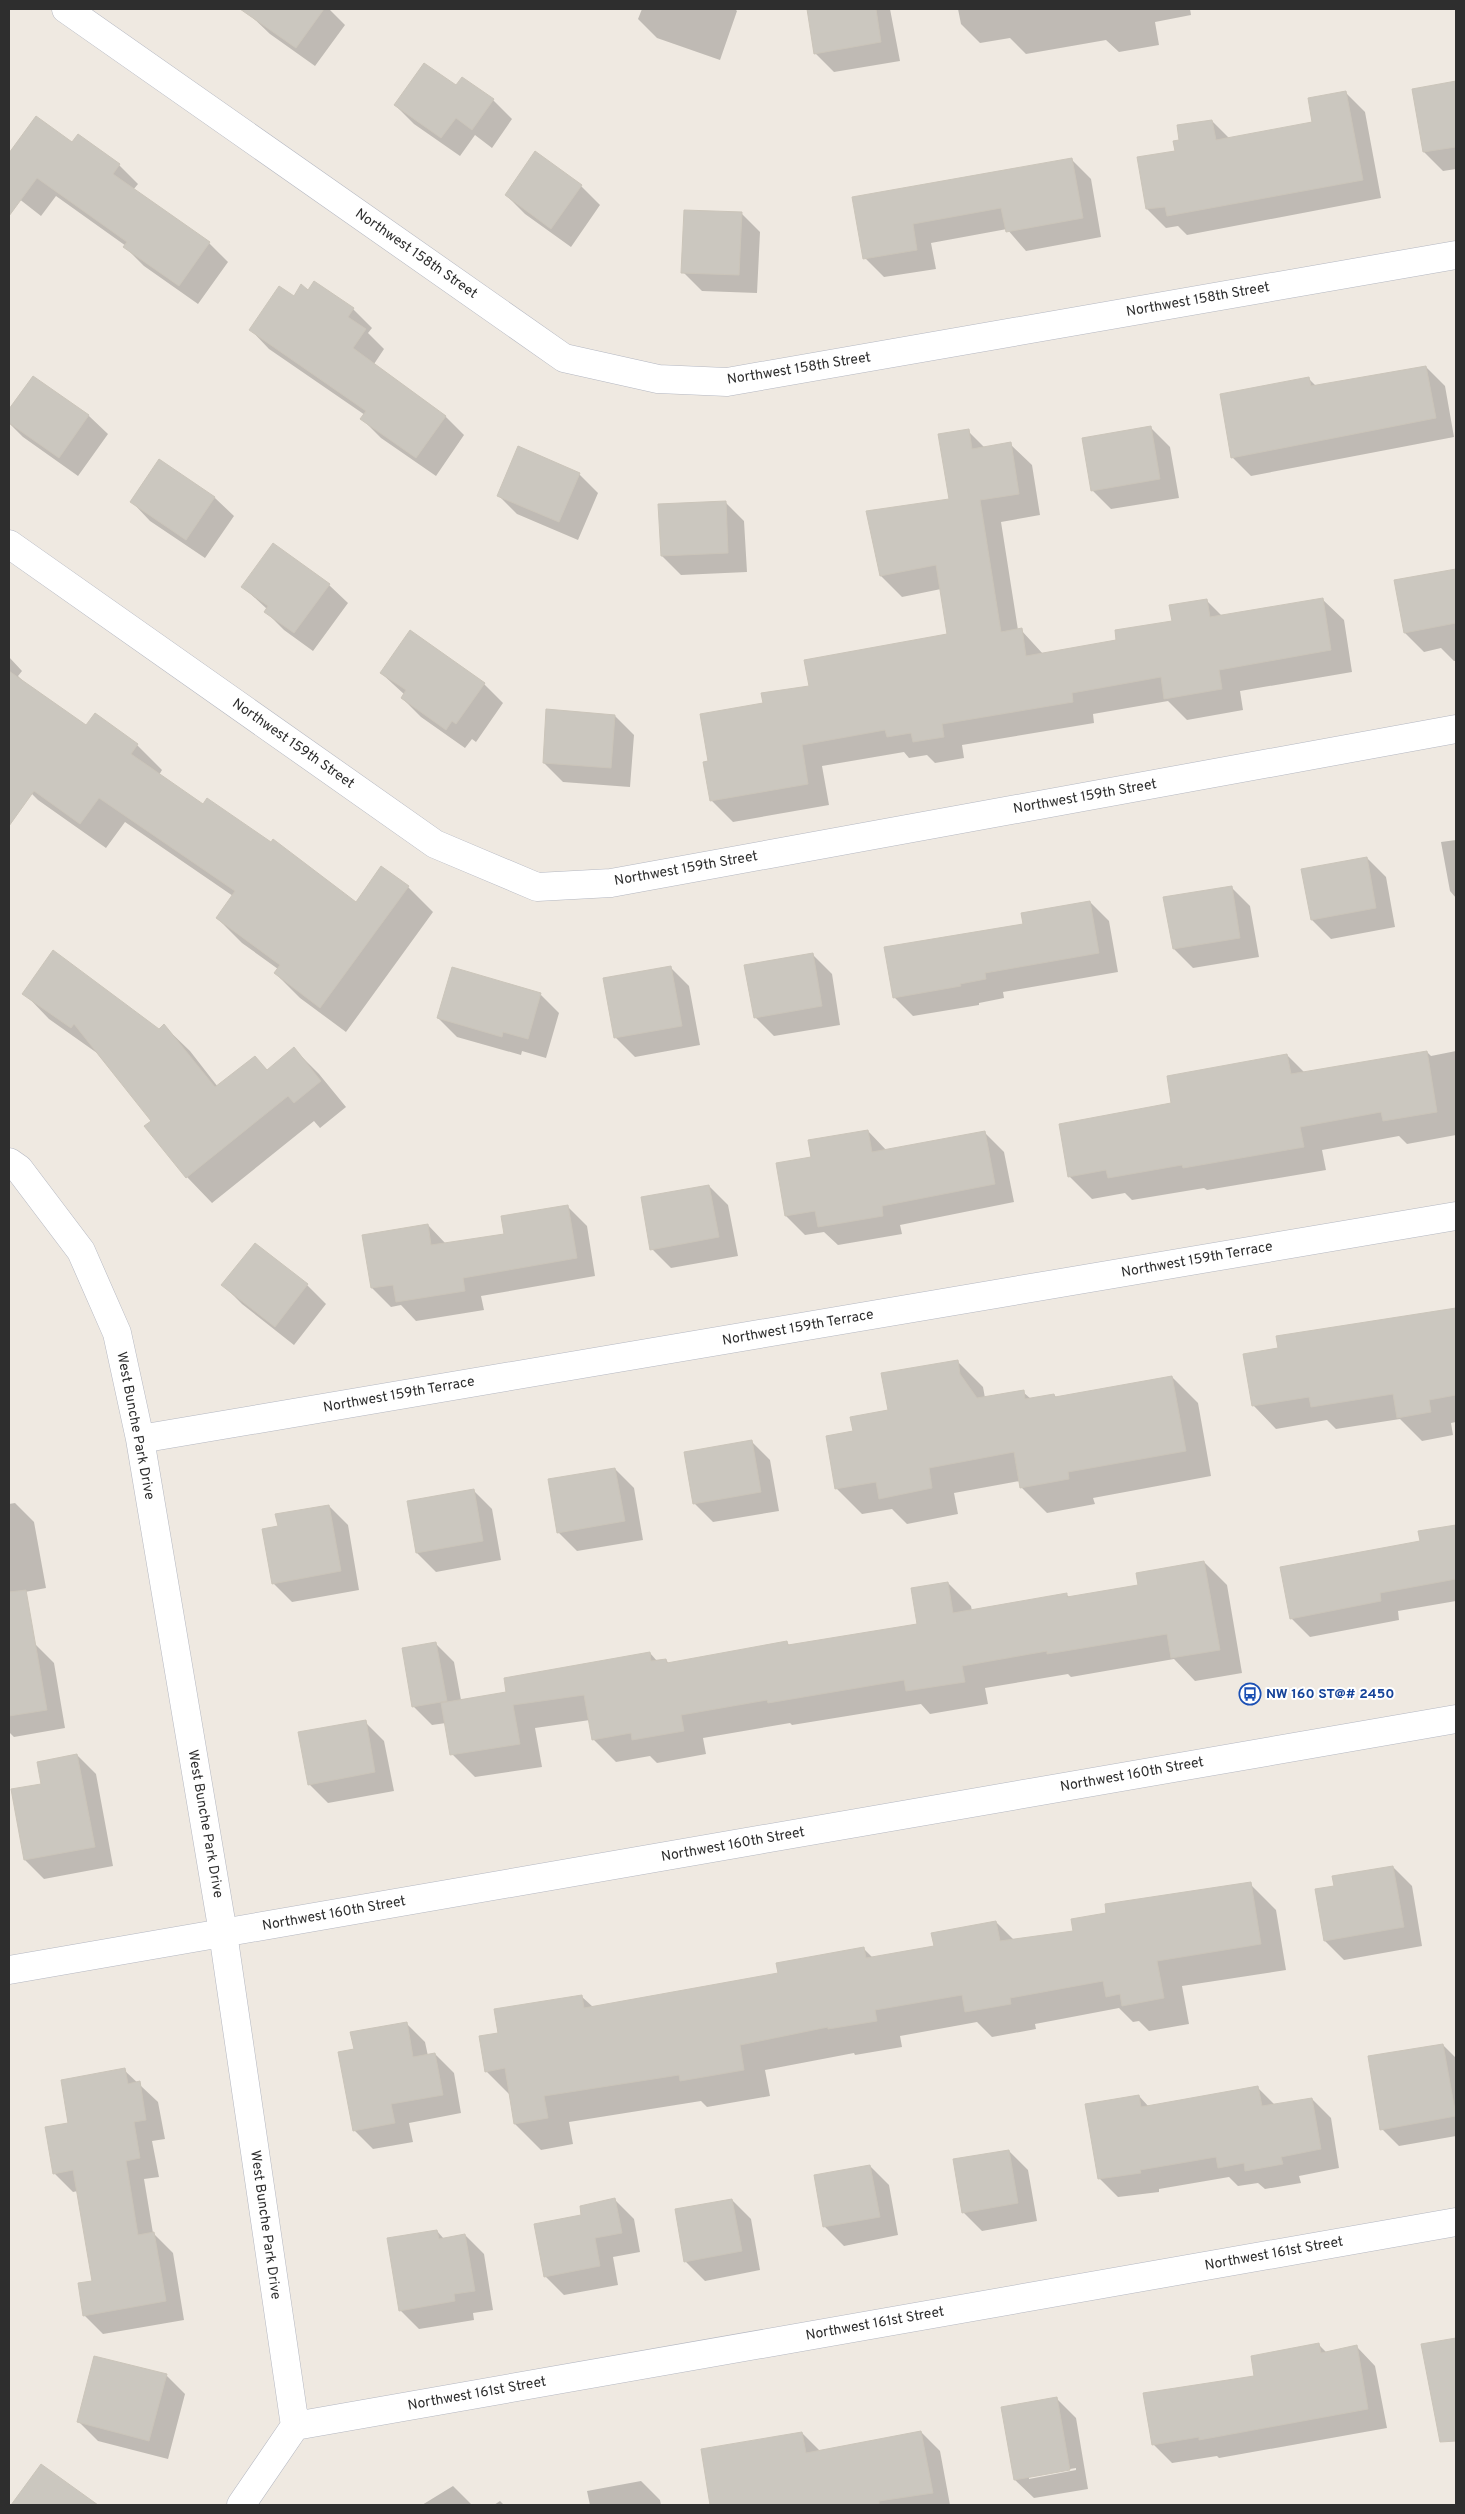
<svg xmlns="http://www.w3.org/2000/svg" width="1465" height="2514" font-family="Overpass,sans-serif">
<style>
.shadow{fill:#0003;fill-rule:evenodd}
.building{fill:#cbc7bf;stroke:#cbc5ba}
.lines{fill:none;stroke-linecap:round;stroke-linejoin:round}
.street-casing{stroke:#b4b7c1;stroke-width:29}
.street{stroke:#fff;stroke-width:28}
.labels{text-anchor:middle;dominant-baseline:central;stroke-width:4;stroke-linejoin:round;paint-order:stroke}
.street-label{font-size:14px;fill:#2e2e2e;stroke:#fff}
.transit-label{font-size:14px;font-weight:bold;fill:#164399;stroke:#fff;text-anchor:start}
</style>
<rect width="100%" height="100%" fill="#efe9e1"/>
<path class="shadow" d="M256,9H329L345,25L315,66L270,34L251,16Z
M642,9H735L737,11L720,60L657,38L638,19Z
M808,9H890L900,61L834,72L815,53Z
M958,9H1190L1191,15L1155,22L1159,45L1119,52L1106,40L1026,54L1010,38L980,43L961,24Z
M1456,82V169L1443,171L1424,152L1414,90Z
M456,87L493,100L512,119L492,148L475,135L460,156L414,124L395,105Z
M1346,93L1365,112L1381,198L1187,235L1178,226L1166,228L1147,209L1180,141L1212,121L1230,139L1314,123Z
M36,117L72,143L119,165L138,184L133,190L209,243L228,262L198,304L144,266L125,247L126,246L56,196L41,216L9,191V155Z
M1072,160L1091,179L1101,237L1026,251L1007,229L931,243L936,269L884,277L865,258L854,198Z
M581,186L600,205L571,247L525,214L506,195Z
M741,213L760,232L757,293L702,291L683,272Z
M294,298L353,309L372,328L368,333L384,349L374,364L445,416L464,435L436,476L381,438L362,419L365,415L269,349L251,330Z
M1426,367L1445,386L1454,437L1251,476L1232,457L1309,379L1317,387Z
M33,377L89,416L108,434L78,476L23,437L9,423V412Z
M1151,428L1170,447L1179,498L1111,509L1092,490Z
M968,431L985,448L1010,444L1032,465L1040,515L1001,522L1018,630H1021L1043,654L1118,641L1174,622L1206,600L1222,616L1322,599L1344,620L1352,672L1240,691L1243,710L1187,720L1168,701L1093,714L1094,723L962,745L964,758L935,763L927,755L909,758L904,752L822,766L829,805L733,822L711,800L710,763L764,704L948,635L941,589L902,597L881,576L950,500Z
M579,474L598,493L578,540L517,514L498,495Z
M215,498L234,516L205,558L150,521L132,502Z
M725,502L744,521L747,572L681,575L662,556Z
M1456,570V661H1454L1441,648L1424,652L1405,633L1396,581Z
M329,585L348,603L313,651L284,630L265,611L267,609L243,587Z
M9,657L22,671L18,676L29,687L86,727L95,714L137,745L162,770L159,775L203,806L356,903L408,887L433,912L346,1032L300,998L275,973L278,969L242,943L217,918L233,896L125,822L106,848L38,800L13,775L19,767L9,756Z
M381,673L484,684L503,703L476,742L472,739L465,748L421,717L402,698L405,695Z
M615,716L634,735L630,787L563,782L544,763Z
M1456,840V898L1450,891L1441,842Z
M1367,858L1386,877L1395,927L1331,939L1312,920Z
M1231,887L1250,906L1259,957L1193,968L1174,949Z
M1090,902L1109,921L1118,972L1003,992L1004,998L979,1003V1005L913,1016L894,997L1024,925Z
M813,955L832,974L840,1025L774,1036L755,1017Z
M670,967L689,986L700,1045L635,1057L616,1038Z
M24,993L159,1030L164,1026L190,1051L218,1087L254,1057L268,1071L294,1049L319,1074L346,1107L320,1128L314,1121L212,1203L187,1177L146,1127L153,1121L97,1053L49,1019Z
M540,994L559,1013L546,1058L522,1051L521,1055L457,1037L438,1018Z
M1456,1051V1135L1407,1144L1399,1136L1322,1150L1326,1170L1207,1190L1204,1188L1132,1200L1125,1193L1092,1199L1069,1176L1173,1104L1287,1055L1305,1073L1427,1052L1431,1056Z
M868,1131L887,1151L985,1133L1004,1152L1014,1202L900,1225L902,1234L838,1245L824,1232L805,1235L786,1216Z
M709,1186L728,1205L738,1256L671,1268L652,1249Z
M568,1207L587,1226L595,1276L481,1296L484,1310L416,1321L401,1305L391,1307L372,1288L428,1225L446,1244L506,1235Z
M223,1285H307L326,1304L294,1345L242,1304Z
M1456,1309V1422L1451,1423L1453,1435L1422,1441L1400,1419L1336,1429L1327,1420L1276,1429L1253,1405L1279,1349L1336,1330Z
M957,1361L983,1387L985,1398L1023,1392L1031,1399L1054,1395L1057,1398L1172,1377L1198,1403L1211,1476L1093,1498L1095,1504L1047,1513L1021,1487L1020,1481L954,1493L958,1514L907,1524L892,1509L862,1514L836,1488L854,1432L889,1411Z
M751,1441L770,1460L779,1511L713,1522L694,1503Z
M615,1469L634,1488L643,1540L577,1551L558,1532Z
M473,1490L492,1509L501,1560L436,1572L417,1553Z
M15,1503L34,1522L46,1588L9,1595V1504Z
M329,1506L348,1525L359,1590L292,1602L273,1583L279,1527Z
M1456,1526V1601L1398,1611L1399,1620L1310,1637L1291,1618L1421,1542L1420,1532Z
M1204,1562L1227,1585L1242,1673L1195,1681L1174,1659L1071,1677L1068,1674L985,1688L988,1704L930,1714L921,1704L792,1725L790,1723L703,1738L706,1754L657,1763L650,1756L616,1762L593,1739L590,1720L535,1728L542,1767L475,1777L452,1754L446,1723L432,1725L413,1706L435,1643L454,1662L461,1700L507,1693L650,1653L657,1661L666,1660L669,1664L786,1642L790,1646L918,1625L948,1583L971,1606L972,1611L1066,1594L1070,1598L1140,1586Z
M35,1644L54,1663L65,1728L14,1737L9,1732V1649Z
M365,1722L384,1741L394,1791L328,1803L309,1784Z
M77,1755L96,1774L113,1866L44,1879L25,1860L42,1785Z
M1393,1867L1412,1886L1422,1946L1344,1960L1325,1941Z
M1250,1884L1276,1910L1286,1970L1182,1986L1189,2024L1149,2031L1139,2021L1133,2022L1119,2008L1035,2024L1036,2029L992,2037L977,2022L900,2036L902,2047L855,2055L854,2053L765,2070L770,2096L707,2107L701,2101L569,2122L573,2144L541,2150L515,2124L510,2095L486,2071L500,2034L581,1996L593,2007L780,1974L863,1948L873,1958L935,1947L996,1922L1014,1940L1075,1932Z
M406,2023L425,2042L428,2056L435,2054L454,2073L461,2113L409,2123L413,2142L373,2149L354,2130L356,2050Z
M1443,2045L1456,2058V2136L1399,2146L1382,2129Z
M124,2070L158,2102L165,2139L152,2141L159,2177L144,2179L153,2233L173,2253L184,2320L103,2334L84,2315L94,2282L78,2191L73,2192L54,2173L69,2124Z
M1257,2087L1275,2105L1312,2099L1331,2118L1339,2168L1299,2176L1301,2183L1265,2189L1258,2183L1238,2186L1229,2177L1159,2189V2192L1118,2197L1099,2178L1139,2096L1149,2107Z
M1009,2151L1028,2170L1037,2221L982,2231L963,2212Z
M870,2166L889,2185L898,2235L844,2246L825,2227L815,2176Z
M615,2200L634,2219L640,2252L613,2257L618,2285L564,2295L545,2276Z
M732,2200L751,2219L760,2270L705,2281L686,2262Z
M437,2231L444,2239L465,2235L484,2254L493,2310L473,2313L474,2320L419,2329L400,2310Z
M1456,2339V2414L1451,2415L1423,2345Z
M1319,2345L1327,2353L1357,2347L1375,2366L1387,2428L1219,2458L1217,2456L1172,2463L1153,2444L1256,2377Z
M166,2375L185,2394L168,2459L98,2441L79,2422Z
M1057,2399L1076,2418L1088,2489L1034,2498L1015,2480ZM1076,2468V2470L1029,2479V2476Z
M921,2432L940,2451L950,2505H712L702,2450L802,2433L820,2451Z
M41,2466L96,2505H13Z
M641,2481L660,2500L661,2505H590L587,2491Z
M453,2486L472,2505H422Z
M500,2501L504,2505H494Z"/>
<path class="building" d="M240,9H324L296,48Z
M807,9H876L881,42L814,54Z
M424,63L456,85L462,77L494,99L472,130L456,118L441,138L394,105Z
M1456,81V147L1423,152L1412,89Z
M1346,91L1363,180L1167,216L1165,207L1146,209L1137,157L1175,151L1173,141L1179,140L1177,125L1212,120L1216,140L1312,122L1308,98Z
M36,116L72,142L78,134L120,164L113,174L210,242L179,286L123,247L127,242L37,178L9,216V153Z
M535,151L582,185L551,229L505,195Z
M1072,158L1083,218L1006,232L1001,208L913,224L917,250L863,259L852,197Z
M684,210L742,212L739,275L681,273Z
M314,281L354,308L348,317L366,329L353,348L446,416L416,458L360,419L366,411L249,330L279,286L294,296L301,284L308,290Z
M1426,366L1436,418L1231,458L1220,394L1309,377L1311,386Z
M33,376L89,415L59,458L9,423V409Z
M1151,426L1160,479L1091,491L1082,438Z
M969,429L972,449L1011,442L1019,494L980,500L1001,632L1022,628L1026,656L1116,640L1115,630L1172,621L1169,605L1207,599L1210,617L1323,598L1331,650L1219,670L1222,689L1164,699L1161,677L1072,693L1073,702L942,724L944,737L913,742L911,733L887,737L885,730L802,745L808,784L710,801L703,762L708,761L700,714L763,703L761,693L809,686L804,660L947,634L936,565L880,576L866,511L949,499L938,434Z
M518,446L580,473L559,522L497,496Z
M159,459L215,497L186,540L130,502Z
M726,501L728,553L661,556L658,504Z
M273,543L330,584L294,633L264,612L268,606L241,587Z
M1456,569V623L1404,633L1394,580Z
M410,630L485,683L456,724L452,721L446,730L401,698L406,690L380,673Z
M9,671L86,725L95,713L138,744L131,754L203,804L207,798L271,842L273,839L356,902L381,866L409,886L320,1008L274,973L280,965L216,918L235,891L99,798L80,824L34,791L9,826Z
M546,709L615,715L611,768L543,763Z
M1367,857L1376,908L1311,920L1301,869Z
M1232,886L1240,938L1173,949L1163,897Z
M1090,901L1099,953L985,973L986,979L960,984L961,986L893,998L884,947L1023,924L1021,913Z
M53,950L159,1029L164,1024L215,1087L255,1056L267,1070L294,1047L321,1081L294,1103L288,1096L186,1178L144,1126L151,1121L74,1024L71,1028L22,994Z
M813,953L822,1006L754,1018L744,965Z
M671,966L682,1026L614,1038L603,978Z
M452,967L541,993L528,1039L503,1032L502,1037L437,1018Z
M1427,1051L1437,1112L1383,1121L1381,1112L1300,1127L1304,1147L1183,1168L1182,1165L1108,1178L1106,1170L1068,1177L1059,1124L1171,1103L1167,1076L1287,1054L1291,1074Z
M868,1130L872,1152L985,1131L995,1184L882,1206L883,1216L818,1227L815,1211L785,1216L776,1163L811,1157L808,1140Z
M709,1185L719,1237L650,1250L641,1197Z
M568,1205L577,1258L463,1278L465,1291L396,1302L393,1285L371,1288L362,1235L428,1224L431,1245L504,1234L501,1216Z
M255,1243L308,1284L275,1327L221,1285Z
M1456,1308V1395L1429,1400L1431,1412L1397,1418L1393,1394L1311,1407L1309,1397L1252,1406L1243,1354L1278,1348L1276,1336Z
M958,1360L960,1374L977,1398L1024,1390L1025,1399L1054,1394L1055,1397L1172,1376L1186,1451L1068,1472L1069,1479L1020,1488L1014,1452L929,1468L932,1488L879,1499L876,1482L835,1489L826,1436L853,1431L850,1417L888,1410L881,1373Z
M752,1440L761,1492L693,1504L684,1452Z
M615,1468L625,1521L557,1533L548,1479Z
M474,1489L483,1541L416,1553L407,1501Z
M329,1505L341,1571L272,1584L262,1529L278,1526L275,1514Z
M1456,1525V1579L1380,1593L1381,1601L1290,1619L1280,1567L1420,1541L1418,1531Z
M1204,1561L1220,1650L1171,1658L1167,1634L1047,1654V1651L962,1666L965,1682L906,1691L904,1680L768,1703L767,1700L681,1715L684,1731L632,1740L631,1733L592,1740L584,1695L513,1705L520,1744L450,1755L441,1703L506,1692L504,1678L650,1652L651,1661L666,1659L667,1663L787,1641L788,1645L917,1624L911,1588L948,1582L953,1613L1067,1593V1597L1138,1585L1136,1573Z
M26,1590L47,1710L9,1716V1592Z
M436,1642L447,1701L412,1707L402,1648Z
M366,1720L375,1772L308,1785L298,1732Z
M77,1754L95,1847L24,1860L11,1789L41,1784L37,1762Z
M1393,1866L1404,1927L1324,1941L1315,1889L1334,1886L1332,1876Z
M1251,1882L1261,1944L1157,1961L1164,1998L1122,2006L1120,1994L1106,1997L1103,1981L1010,1998L1011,2004L965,2012L962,1995L875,2010L877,2021L828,2029V2027L740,2045L744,2070L680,2081L679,2075L544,2096L548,2118L514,2124L505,2068L485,2072L479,2036L498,2033L494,2009L582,1995L584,2008L778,1973L776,1963L864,1947L866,1958L934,1946L931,1933L996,1921L1000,1941L1073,1931L1071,1919L1106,1913L1105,1904Z
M407,2022L413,2057L435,2053L443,2095L391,2104L395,2123L353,2131L338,2052L354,2049L350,2032Z
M1443,2044L1456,2116L1380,2130L1368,2056Z
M125,2068L128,2084L140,2081L146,2120L134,2122L140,2158L126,2161L138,2235L154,2232L166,2301L83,2316L78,2283L92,2281L73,2170L53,2174L45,2127L68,2123L61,2080Z
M1258,2086L1262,2106L1312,2098L1321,2149L1281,2157L1283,2164L1245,2171L1244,2163L1218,2168L1216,2157L1140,2170L1141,2173L1098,2179L1085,2104L1139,2095L1141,2107Z
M1009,2150L1018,2203L962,2213L953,2159Z
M870,2165L880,2217L823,2227L814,2175Z
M615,2198L622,2233L595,2238L600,2266L544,2277L534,2224L581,2215L580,2206Z
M732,2199L742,2251L684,2262L675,2209Z
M437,2230L439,2239L465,2234L475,2291L454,2294L455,2301L399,2311L387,2238Z
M1456,2338V2441L1440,2442L1421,2344Z
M1319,2343L1321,2353L1357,2345L1368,2409L1199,2440V2437L1152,2445L1143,2393L1254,2376L1251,2356Z
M94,2356L167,2374L149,2441L77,2422Z
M1057,2397L1070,2470L1014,2480L1001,2407Z
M921,2431L933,2493L879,2501V2505H710L701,2449L802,2432L806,2453Z
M41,2464L98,2505H11Z"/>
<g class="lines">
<g class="street-casing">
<path id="street" d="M66,9L564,358L658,379L727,382L1456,255
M9,544L435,844L537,887L611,883L1456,729
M9,1162L19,1169L81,1251L117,1333L140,1439L223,1933L295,2426L241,2505
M140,1439L1456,1216
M9,1970L1456,1719
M295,2426L1456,2222"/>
</g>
<use href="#street" class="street"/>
</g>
<defs>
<g id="bus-ring" transform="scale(1.125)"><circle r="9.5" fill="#fff" stroke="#1a4fb4" stroke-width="1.5"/><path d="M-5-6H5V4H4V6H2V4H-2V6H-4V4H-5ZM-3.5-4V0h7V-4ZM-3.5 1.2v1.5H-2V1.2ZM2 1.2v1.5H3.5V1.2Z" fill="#1a4fb4"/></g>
</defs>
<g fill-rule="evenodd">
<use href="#bus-ring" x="1250" y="1694"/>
</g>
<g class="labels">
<g class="street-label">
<text transform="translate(416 254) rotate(35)">Northwest 158th Street</text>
<text transform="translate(1198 300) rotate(-10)">Northwest 158th Street</text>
<text transform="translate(799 369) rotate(-9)">Northwest 158th Street</text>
<text transform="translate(293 744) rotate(35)">Northwest 159th Street</text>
<text transform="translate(1085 797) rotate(-10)">Northwest 159th Street</text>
<text transform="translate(686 869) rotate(-10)">Northwest 159th Street</text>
<text transform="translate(1197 1260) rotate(-10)">Northwest 159th Terrace</text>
<text transform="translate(798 1328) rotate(-10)">Northwest 159th Terrace</text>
<text transform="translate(399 1395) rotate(-10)">Northwest 159th Terrace</text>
<text transform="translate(135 1426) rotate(79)">West Bunche Park Drive</text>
<text transform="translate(1132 1775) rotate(-10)">Northwest 160th Street</text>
<text transform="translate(205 1824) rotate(80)">West Bunche Park Drive</text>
<text transform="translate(733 1845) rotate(-10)">Northwest 160th Street</text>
<text transform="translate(334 1914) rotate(-10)">Northwest 160th Street</text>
<text transform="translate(265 2225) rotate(82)">West Bunche Park Drive</text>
<text transform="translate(1274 2254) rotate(-10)">Northwest 161st Street</text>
<text transform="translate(875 2324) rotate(-10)">Northwest 161st Street</text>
<text transform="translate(477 2394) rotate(-10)">Northwest 161st Street</text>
</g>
<g class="transit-label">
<text x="1266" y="1694">NW 160 ST@# 2450</text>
</g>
</g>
<rect width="1465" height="2514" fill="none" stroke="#2e2e2e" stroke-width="20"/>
</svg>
